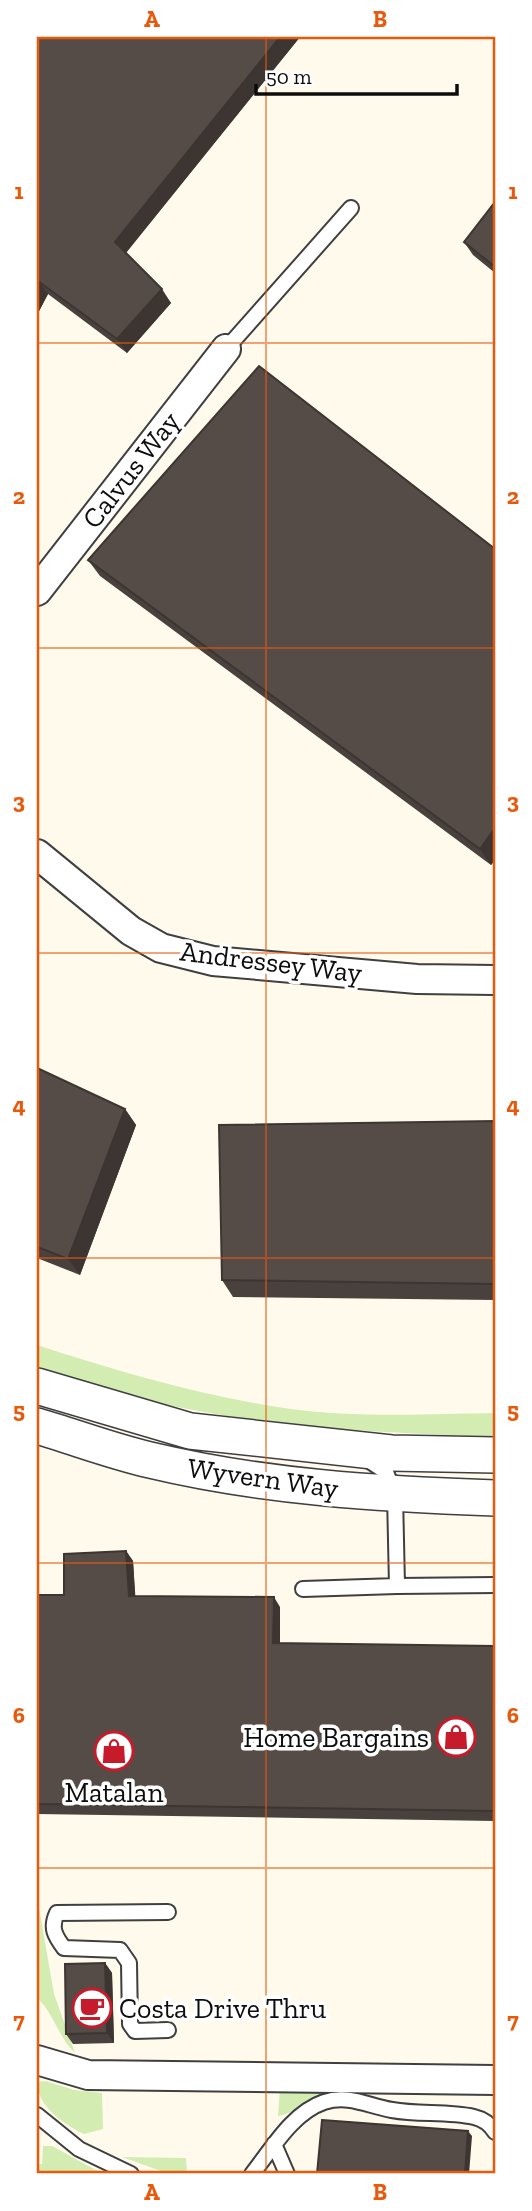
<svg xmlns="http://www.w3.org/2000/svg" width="532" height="2211" font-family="'Zilla Slab',serif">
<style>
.green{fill:#d3ecb2}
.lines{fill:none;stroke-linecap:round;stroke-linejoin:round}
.service-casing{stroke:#3f3f3f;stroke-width:18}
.minor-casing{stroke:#3f3f3f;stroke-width:32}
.tertiary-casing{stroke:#3f3f3f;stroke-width:38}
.service{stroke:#fff;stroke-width:14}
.minor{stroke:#fff;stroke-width:28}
.tertiary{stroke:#fff;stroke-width:35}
.wall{fill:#49413d}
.shaded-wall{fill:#3c3532}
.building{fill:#554c47;stroke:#3c3532;stroke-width:2}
.grid{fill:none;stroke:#e8590c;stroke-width:2;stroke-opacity:0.55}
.labels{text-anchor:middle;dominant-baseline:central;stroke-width:7;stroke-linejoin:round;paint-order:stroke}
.street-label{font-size:28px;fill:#0c0c0c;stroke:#fff}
.poi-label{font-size:28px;fill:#0c0c0c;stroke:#fff;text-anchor:end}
.neatline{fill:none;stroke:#e8590c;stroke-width:2.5}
.grid-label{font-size:23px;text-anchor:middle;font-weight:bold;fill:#e8590c}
</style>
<rect width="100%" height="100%" fill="#fffaeb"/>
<path class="green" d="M37,1345C120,1372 205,1397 291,1409C354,1418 432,1414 495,1413V1437C375,1433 257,1426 139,1399C106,1391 74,1379 42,1369L37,1367Z
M37,1896L54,1994L75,2053C58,2037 54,2013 37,1998Z
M46,2081L74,2090L102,2093L103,2129L84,2134C63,2124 37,2106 37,2082Z
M280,2089L320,2090L326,2093C308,2101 296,2113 278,2116Z
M43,2146H52L103,2174H37V2165L42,2164Z
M122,2157L186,2158L187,2174L161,2171Z"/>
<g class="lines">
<g class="service-casing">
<path id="service" d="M226,349L351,208
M368,1460L386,1472L395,1495L397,1586L495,1585
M303,1589L397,1586
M168,1912L57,1913C50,1928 55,1936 64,1948L120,1950L129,1963L130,2024L135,2031L168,2030
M37,2115L79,2149L131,2174
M274,2144L287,2174
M252,2174C272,2149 292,2113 324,2102C349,2094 368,2106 392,2110C419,2115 447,2111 474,2117C483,2119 490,2124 495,2132"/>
</g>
<g class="minor-casing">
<path id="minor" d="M37,591L226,349
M37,854L131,931L161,948L213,961L417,979L495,980
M37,2060L88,2075L495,2080"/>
</g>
<g class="tertiary-casing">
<path id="tertiary" d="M37,1386L190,1431L391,1453L495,1455
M37,1426C75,1437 111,1451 150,1460C263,1487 379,1494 495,1498"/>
</g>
<use href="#service" class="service"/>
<use href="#minor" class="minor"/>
<use href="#tertiary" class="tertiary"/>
</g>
<path class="wall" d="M37,37H300L126,253L171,303L127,353L48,294L37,315Z
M495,202V273L473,255L464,242Z
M495,549V860L491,865L100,576L88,560Z
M37,1068L125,1109L136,1125L80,1275L37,1258Z
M495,1121V1300L233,1297L222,1280Z
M126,1551L133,1561L135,1596L280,1607V1643L495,1646V1821L37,1814V1595H64Z
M105,1963L112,1973L114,2043L73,2044L66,2034Z"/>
<path class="shaded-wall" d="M280,37H300L124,255L115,242Z
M38,281L48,294L37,315V284Z
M162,289L171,303L127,353L117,339Z
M495,828V860L491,865L480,849Z
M125,1109L136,1125L80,1275L68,1259Z
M126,1551L133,1561L136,1606L129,1596Z
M274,1597L280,1607V1652L273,1643Z
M105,1963L112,1973L114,2043L107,2033Z
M468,2131L472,2136L469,2174H465Z"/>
<path class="building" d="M37,37H280L115,242L162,289L117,339L38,281L37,284Z
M495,202V267L464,242Z
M259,366L495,549V828L480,849L88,560Z
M37,1068L125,1109L68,1259L37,1247Z
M495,1121V1284L222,1280L219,1125Z
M126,1551L129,1596L274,1597L273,1643L495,1646V1811L37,1804V1595H64V1554Z
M105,1963L107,2033L66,2034L65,1964Z
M322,2120L468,2131L465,2174H317Z"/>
<path class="grid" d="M266,37V2174M37,343H495M37,648H495M37,953H495M37,1258H495M37,1563H495M37,1868H495"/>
<defs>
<g id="shop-ring" transform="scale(2.0125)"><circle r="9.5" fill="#fff" stroke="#c51b2b" stroke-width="1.5"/><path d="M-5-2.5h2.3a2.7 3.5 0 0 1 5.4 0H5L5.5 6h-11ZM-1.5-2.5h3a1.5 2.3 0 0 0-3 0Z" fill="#c51b2b"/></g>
<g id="cafe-ring" transform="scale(2.0125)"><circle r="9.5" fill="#fff" stroke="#c51b2b" stroke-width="1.5"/><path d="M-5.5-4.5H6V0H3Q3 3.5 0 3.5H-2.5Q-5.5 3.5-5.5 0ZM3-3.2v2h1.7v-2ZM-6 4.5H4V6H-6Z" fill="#c51b2b"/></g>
</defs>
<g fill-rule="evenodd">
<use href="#shop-ring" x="456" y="1737"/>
<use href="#shop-ring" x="114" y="1751"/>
<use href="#cafe-ring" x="92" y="2008"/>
</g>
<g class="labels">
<g class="street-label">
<text transform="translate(131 470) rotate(-52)">Calvus Way</text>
<text transform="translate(271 962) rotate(7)">Andressey Way</text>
<text transform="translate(263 1478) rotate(8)">Wyvern Way</text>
</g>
<g class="poi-label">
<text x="429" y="1737">Home Bargains</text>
<text x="114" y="1792" text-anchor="middle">Matalan</text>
<text x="119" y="2008" text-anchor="start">Costa Drive Thru</text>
</g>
</g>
<rect width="532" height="2211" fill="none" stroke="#ffffff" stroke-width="77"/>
<path d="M256 84v10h201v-10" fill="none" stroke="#0c0c0c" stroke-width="3.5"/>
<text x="266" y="84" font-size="21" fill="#0c0c0c" stroke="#ffffff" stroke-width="5" paint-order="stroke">50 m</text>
<rect x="38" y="38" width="456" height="2134" class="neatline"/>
<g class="grid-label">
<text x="152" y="27">A</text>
<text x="380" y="27">B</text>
<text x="19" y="199">1</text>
<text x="513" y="199">1</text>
<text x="19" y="504">2</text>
<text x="513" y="504">2</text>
<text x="19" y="809">3</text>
<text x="513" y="809">3</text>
<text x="19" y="1113">4</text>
<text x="513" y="1113">4</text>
<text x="19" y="1418">5</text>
<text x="513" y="1418">5</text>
<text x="19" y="1723">6</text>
<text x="513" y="1723">6</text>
<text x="19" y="2028">7</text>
<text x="513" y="2028">7</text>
<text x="152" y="2200">A</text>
<text x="380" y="2200">B</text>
</g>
</svg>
